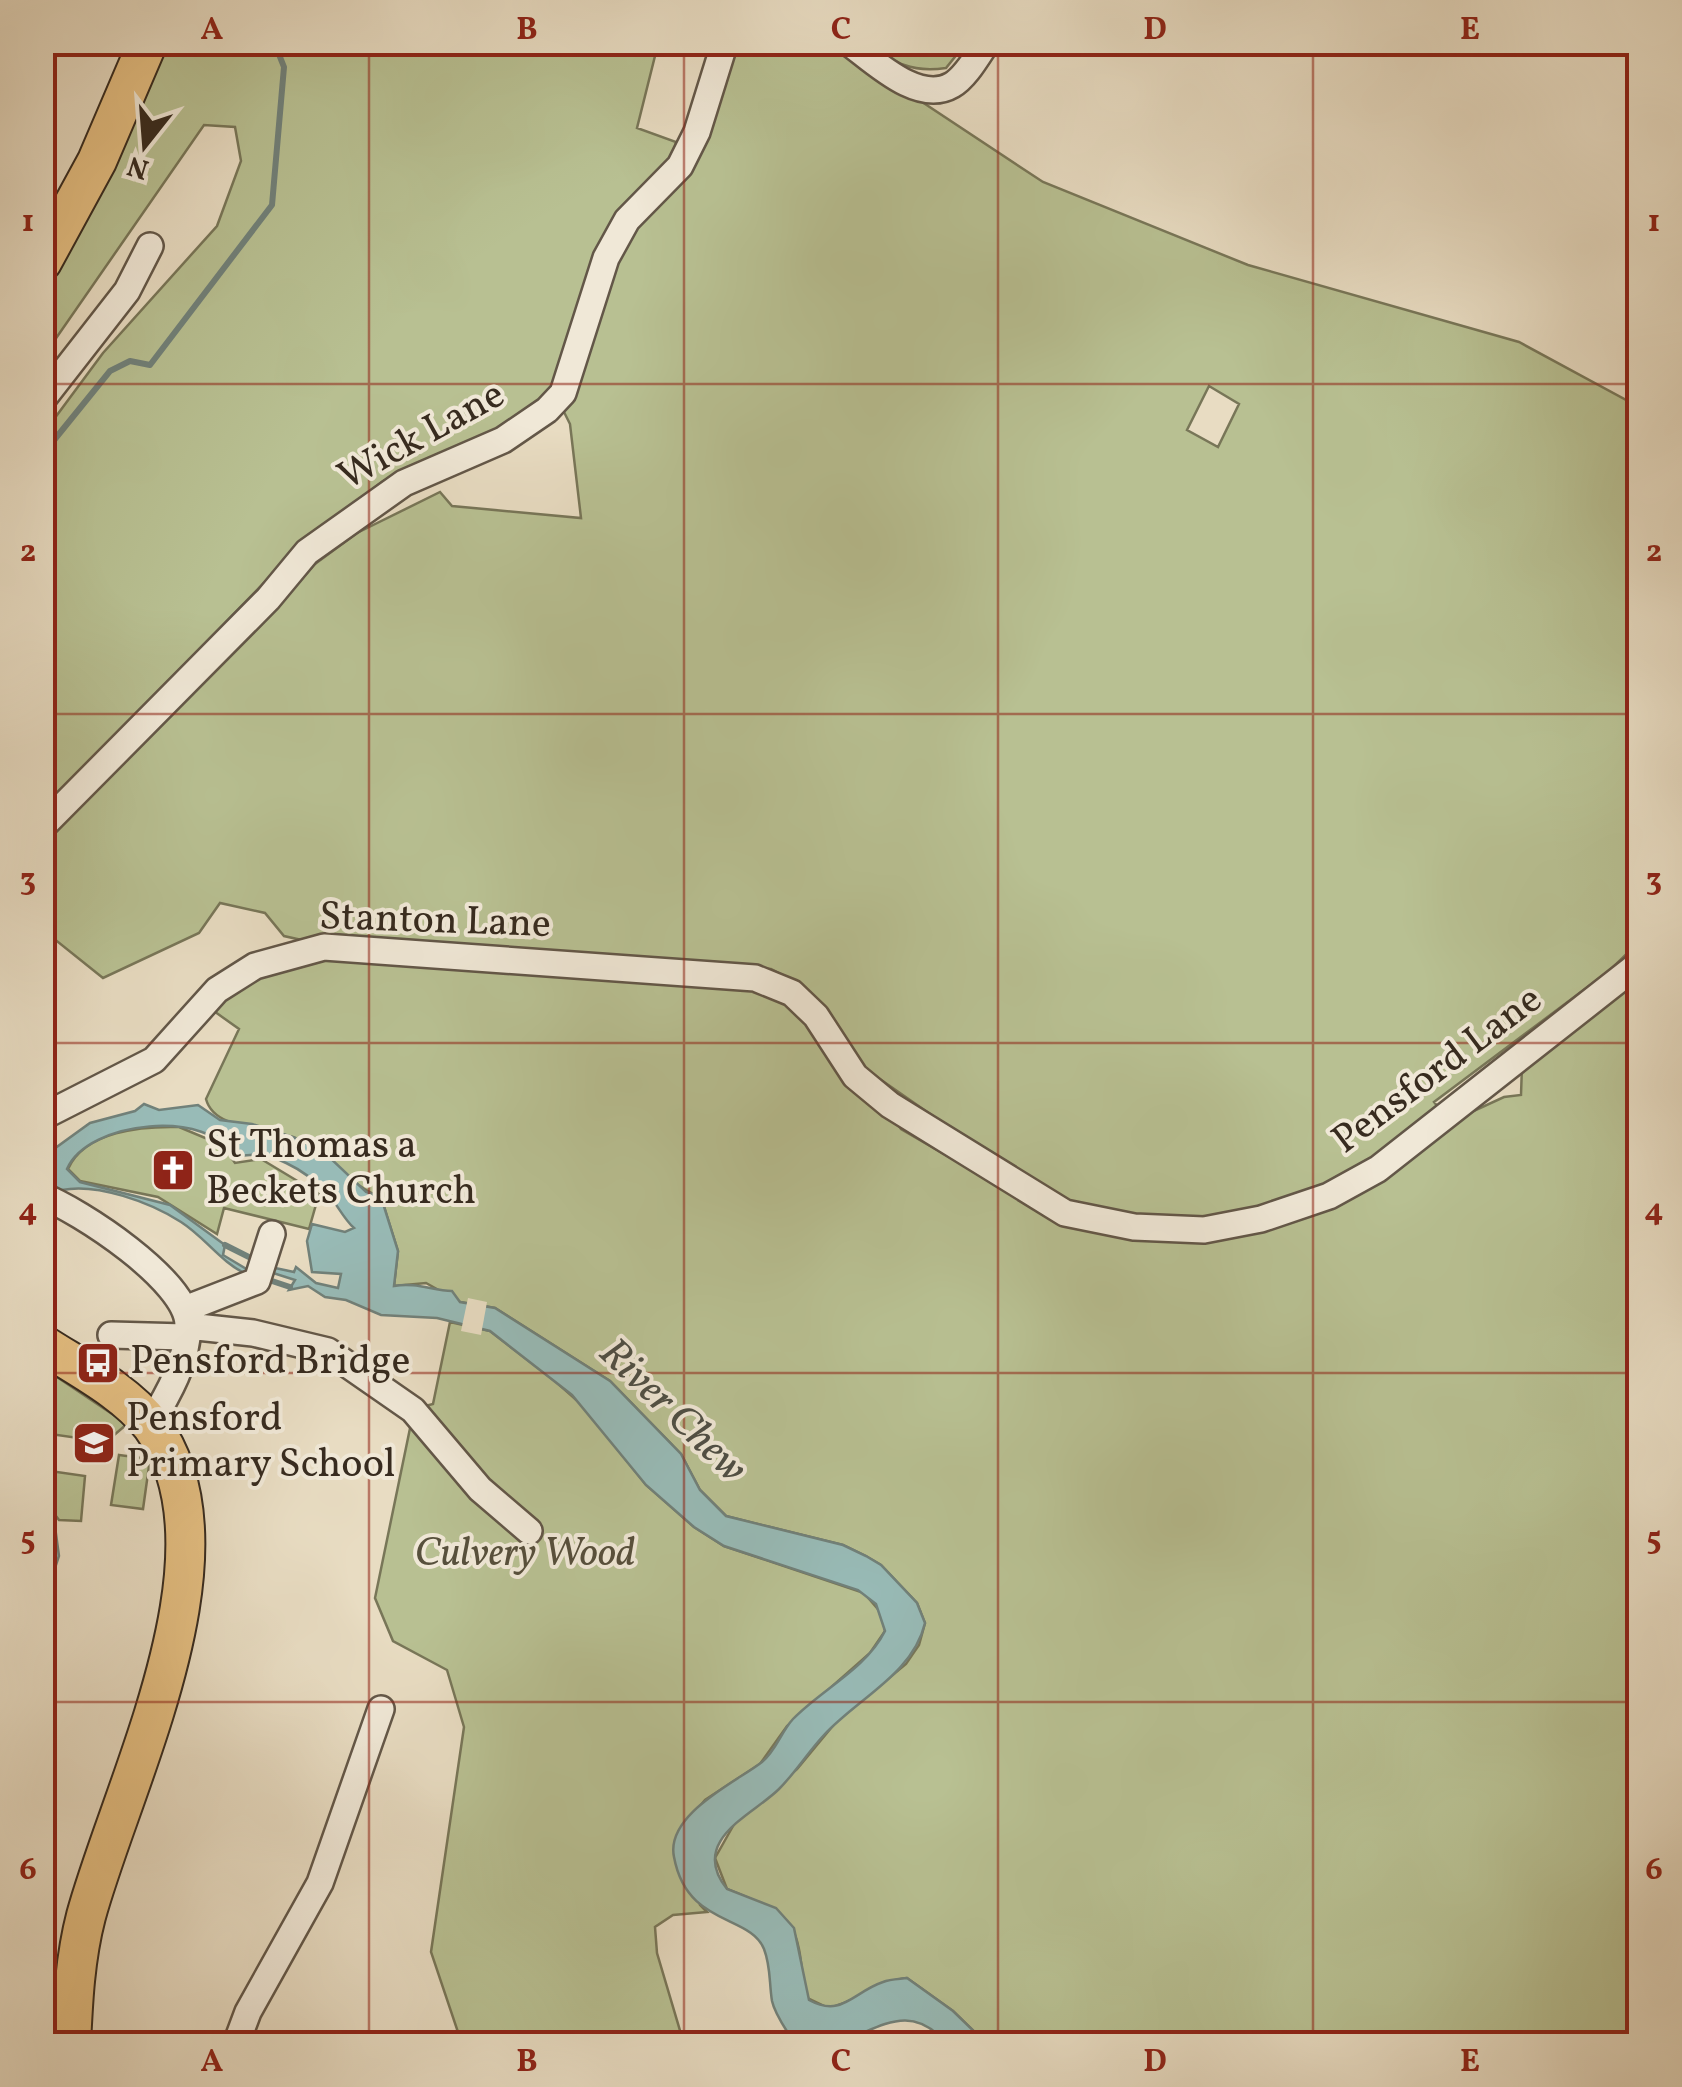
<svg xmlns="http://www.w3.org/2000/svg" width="1682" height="2087" font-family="Vollkorn,serif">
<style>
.green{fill:#b8c092;stroke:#787658;stroke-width:2.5;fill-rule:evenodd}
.water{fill:#98bbb7;stroke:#71817a;stroke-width:2.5}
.pier{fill:#e8dcc2}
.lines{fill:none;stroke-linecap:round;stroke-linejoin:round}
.stream{stroke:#71817a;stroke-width:6}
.minor-casing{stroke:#635748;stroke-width:30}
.highway-casing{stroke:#372b1f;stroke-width:42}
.minor{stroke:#f0e8d7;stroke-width:25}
.highway{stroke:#e4be81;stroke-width:38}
.grid{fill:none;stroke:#8f2418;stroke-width:2.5;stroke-opacity:0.55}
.labels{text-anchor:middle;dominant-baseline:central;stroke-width:8;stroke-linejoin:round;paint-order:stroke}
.street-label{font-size:40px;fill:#372b1f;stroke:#f0e8d7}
.poi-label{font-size:40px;fill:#372b1f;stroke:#f0e8d7;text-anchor:start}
.park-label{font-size:40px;font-style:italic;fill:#57503c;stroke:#f0e8d7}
.water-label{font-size:42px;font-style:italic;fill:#4f4f45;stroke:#f0e8d7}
.neatline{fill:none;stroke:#8f2418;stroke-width:4}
.grid-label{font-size:32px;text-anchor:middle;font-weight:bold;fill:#8f2418}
</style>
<rect width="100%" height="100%" fill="#e8dcc2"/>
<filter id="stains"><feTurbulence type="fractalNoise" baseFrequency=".002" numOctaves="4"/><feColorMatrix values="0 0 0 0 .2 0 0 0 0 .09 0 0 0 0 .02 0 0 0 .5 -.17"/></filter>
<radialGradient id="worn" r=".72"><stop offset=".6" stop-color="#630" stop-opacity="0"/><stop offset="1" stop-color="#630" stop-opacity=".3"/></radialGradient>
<path class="green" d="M650,42L657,48L637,128L676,142L670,167L623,214L556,388L535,408L487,437L383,481L303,543L43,809V434L103,353L217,226L241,161L235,127L204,125L43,357V283L107,160L161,43Z
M733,43H833L1043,182L1248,265L1519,342L1639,407V942L1609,971L1434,1102L1450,1122L1504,1097L1521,1095L1522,1066L1639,976V2044H987L953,2011L907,1978C877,1981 858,2002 828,2008L805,1997C797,1921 799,1918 727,1889L715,1858L737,1819L797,1769L836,1722L906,1664L919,1645L925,1623L917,1603L881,1565L866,1556L843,1545L726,1516L700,1490L681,1454L610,1381L495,1308L460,1302L426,1283L394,1286L398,1251L381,1197C348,1186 328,1150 293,1137C265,1127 214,1130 206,1099L239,1029L211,1009L220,995L324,949L775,989L888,1108L901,1129L982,1176L976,1146L864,1068L800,984L771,969L324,945L284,936L265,913L220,903L199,933L103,978L43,930L42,839L260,626L315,564L357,533L440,492L452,506L581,518L570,424L562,408L610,265ZM1209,386L1239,404L1218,447L1187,430Z
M867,43H966L946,68C910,73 896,63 867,43Z
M179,1127L222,1145L235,1163L261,1159L319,1194L309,1229L224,1208L217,1234L158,1197L80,1181L68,1169C85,1131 142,1126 179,1127Z
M450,1322L490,1331L555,1381L582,1405L646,1485L694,1527L724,1546L864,1593L882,1614L885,1631L870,1653L787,1726L760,1764L705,1800L684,1826L700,1905L707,1912L673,1915L655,1927L657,1953L684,2044H462L431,1952L464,1727L447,1670L393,1641L375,1598L414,1409L433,1404Z
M42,1367L127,1424L106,1442L43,1433L51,1388L43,1385Z
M119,1455L150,1459L143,1509L111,1505Z
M43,1470L85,1476L81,1521L59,1520L43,1499Z"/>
<path class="water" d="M144,1104L159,1110L198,1105L220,1120L252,1124L295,1138L326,1154L366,1192L381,1197L398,1251L394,1286C417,1282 433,1291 452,1291L460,1302L495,1308L610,1381L681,1454L700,1490L726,1516L843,1545L866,1556L881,1565L917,1603L925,1623C913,1674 858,1698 824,1735C808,1752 796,1772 779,1789C753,1815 688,1840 727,1889L776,1908L794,1928L809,2000C842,2018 853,1992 883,1982C890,1979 900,1979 907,1978L953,2011L987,2044H947C895,1982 855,2065 793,2041C786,2029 775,2015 772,2001C769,1983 771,1967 764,1949C750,1914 687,1927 674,1857C665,1814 738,1781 762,1762C776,1751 781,1732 793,1719C822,1689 866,1669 885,1631L876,1604L858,1590L724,1546L694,1527L646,1485L572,1395L490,1331L437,1318L381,1315L346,1300L325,1297L308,1286L289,1290L295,1280L273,1273L275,1268L294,1272L296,1267L316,1283L338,1288L341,1274L312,1272L307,1241L312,1224L345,1232L354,1228C344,1219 338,1206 329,1195C307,1171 268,1146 235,1158C210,1108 88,1120 67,1169L80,1182L170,1205L225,1245L223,1255L248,1270V1275C220,1262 206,1238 181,1222C150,1202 97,1183 62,1190L43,1220V1157L90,1123L135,1111Z
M43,1503L53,1512L59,1556L43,1604Z"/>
<path class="pier" d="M468,1298L487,1302L481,1335L461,1331Z"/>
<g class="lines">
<path class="stream" d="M42,455L110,371L130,361L150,365L272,205L284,67L274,42
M225,1245L255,1260
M263,1278L290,1287"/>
<g class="minor-casing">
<path id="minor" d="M848,42C873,60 918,105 952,85C966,77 978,55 987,42
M42,400L127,291L150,246
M42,827L268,599L307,552L404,483L503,440L547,410L563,393L606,258L627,220L680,166L697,132L725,42
M42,1117L154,1060L217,990L255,966L324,947L755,978L792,993L816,1016L855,1076L890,1105L1065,1213L1134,1227L1204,1230L1261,1219L1329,1196L1378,1169L1640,963
M42,1196C79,1210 188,1281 188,1325C188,1360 168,1395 150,1424
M185,1309L257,1281L272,1234
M188,1326L253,1333L328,1351L413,1410L480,1489L529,1531
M111,1335L185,1337
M236,2044L248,2012L320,1883L381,1709"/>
</g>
<g class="highway-casing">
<path id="highway" d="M42,262L97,161L148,42
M42,1344C79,1368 125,1391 152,1426C244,1551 121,1786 86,1916C75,1958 73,2001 71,2044"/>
</g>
<use href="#minor" class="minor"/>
<use href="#highway" class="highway"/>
</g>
<path class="grid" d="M369,42V2044M684,42V2044M998,42V2044M1313,42V2044M42,384H1640M42,714H1640M42,1043H1640M42,1373H1640M42,1702H1640"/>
<defs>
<g id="church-square" transform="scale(2.25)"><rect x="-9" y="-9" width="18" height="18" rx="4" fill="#8f2418" stroke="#f0e8d7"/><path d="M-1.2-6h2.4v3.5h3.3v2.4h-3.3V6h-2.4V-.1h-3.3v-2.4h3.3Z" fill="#fff"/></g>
<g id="bus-square" transform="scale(2.25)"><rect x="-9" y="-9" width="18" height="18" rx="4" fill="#8f2418" stroke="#f0e8d7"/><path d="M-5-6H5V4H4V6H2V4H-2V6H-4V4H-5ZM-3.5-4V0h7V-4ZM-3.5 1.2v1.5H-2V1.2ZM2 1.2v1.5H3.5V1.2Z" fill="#fff"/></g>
<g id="school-square" transform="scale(2.25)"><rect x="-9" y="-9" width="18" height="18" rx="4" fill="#8f2418" stroke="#f0e8d7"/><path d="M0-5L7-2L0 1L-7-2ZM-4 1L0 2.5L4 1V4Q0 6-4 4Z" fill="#fff"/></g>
</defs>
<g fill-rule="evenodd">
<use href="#church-square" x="173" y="1170"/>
<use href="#bus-square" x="98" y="1363"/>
<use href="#school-square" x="94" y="1443"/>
</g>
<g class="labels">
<g class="street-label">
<text transform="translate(422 437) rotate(-29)">Wick Lane</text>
<text transform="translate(435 922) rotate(2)">Stanton Lane</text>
<text transform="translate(1438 1071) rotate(-37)">Pensford Lane</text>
</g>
<g class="poi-label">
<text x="206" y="1147">St Thomas a<tspan x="206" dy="46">Beckets Church</tspan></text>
<text x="130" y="1363">Pensford Bridge</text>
<text x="126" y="1420">Pensford<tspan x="126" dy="46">Primary School</tspan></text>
</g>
<g class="park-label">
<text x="525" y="1555">Culvery Wood</text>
</g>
<g class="water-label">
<text transform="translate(672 1412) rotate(44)">River Chew</text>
</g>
</g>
<rect width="1682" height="2087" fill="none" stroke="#e8dcc2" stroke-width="110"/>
<g transform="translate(145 145) rotate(197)" stroke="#f0e8d7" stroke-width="8" paint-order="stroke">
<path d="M0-8L18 38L0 25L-18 38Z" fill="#372b1f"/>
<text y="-15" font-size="28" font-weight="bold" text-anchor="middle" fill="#372b1f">N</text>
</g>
<rect x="55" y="55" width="1572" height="1977" class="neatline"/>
<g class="grid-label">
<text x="212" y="39">A</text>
<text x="527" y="39">B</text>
<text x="841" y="39">C</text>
<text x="1155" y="39">D</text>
<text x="1470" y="39">E</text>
<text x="28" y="231">1</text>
<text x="1654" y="231">1</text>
<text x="28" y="561">2</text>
<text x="1654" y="561">2</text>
<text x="28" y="890">3</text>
<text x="1654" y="890">3</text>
<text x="28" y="1220">4</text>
<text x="1654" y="1220">4</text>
<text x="28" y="1549">5</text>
<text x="1654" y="1549">5</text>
<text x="28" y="1879">6</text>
<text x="1654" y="1879">6</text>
<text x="212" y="2071">A</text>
<text x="527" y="2071">B</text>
<text x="841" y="2071">C</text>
<text x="1155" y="2071">D</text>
<text x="1470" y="2071">E</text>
</g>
<rect width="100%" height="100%" filter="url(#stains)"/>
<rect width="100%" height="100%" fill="url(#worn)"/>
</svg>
